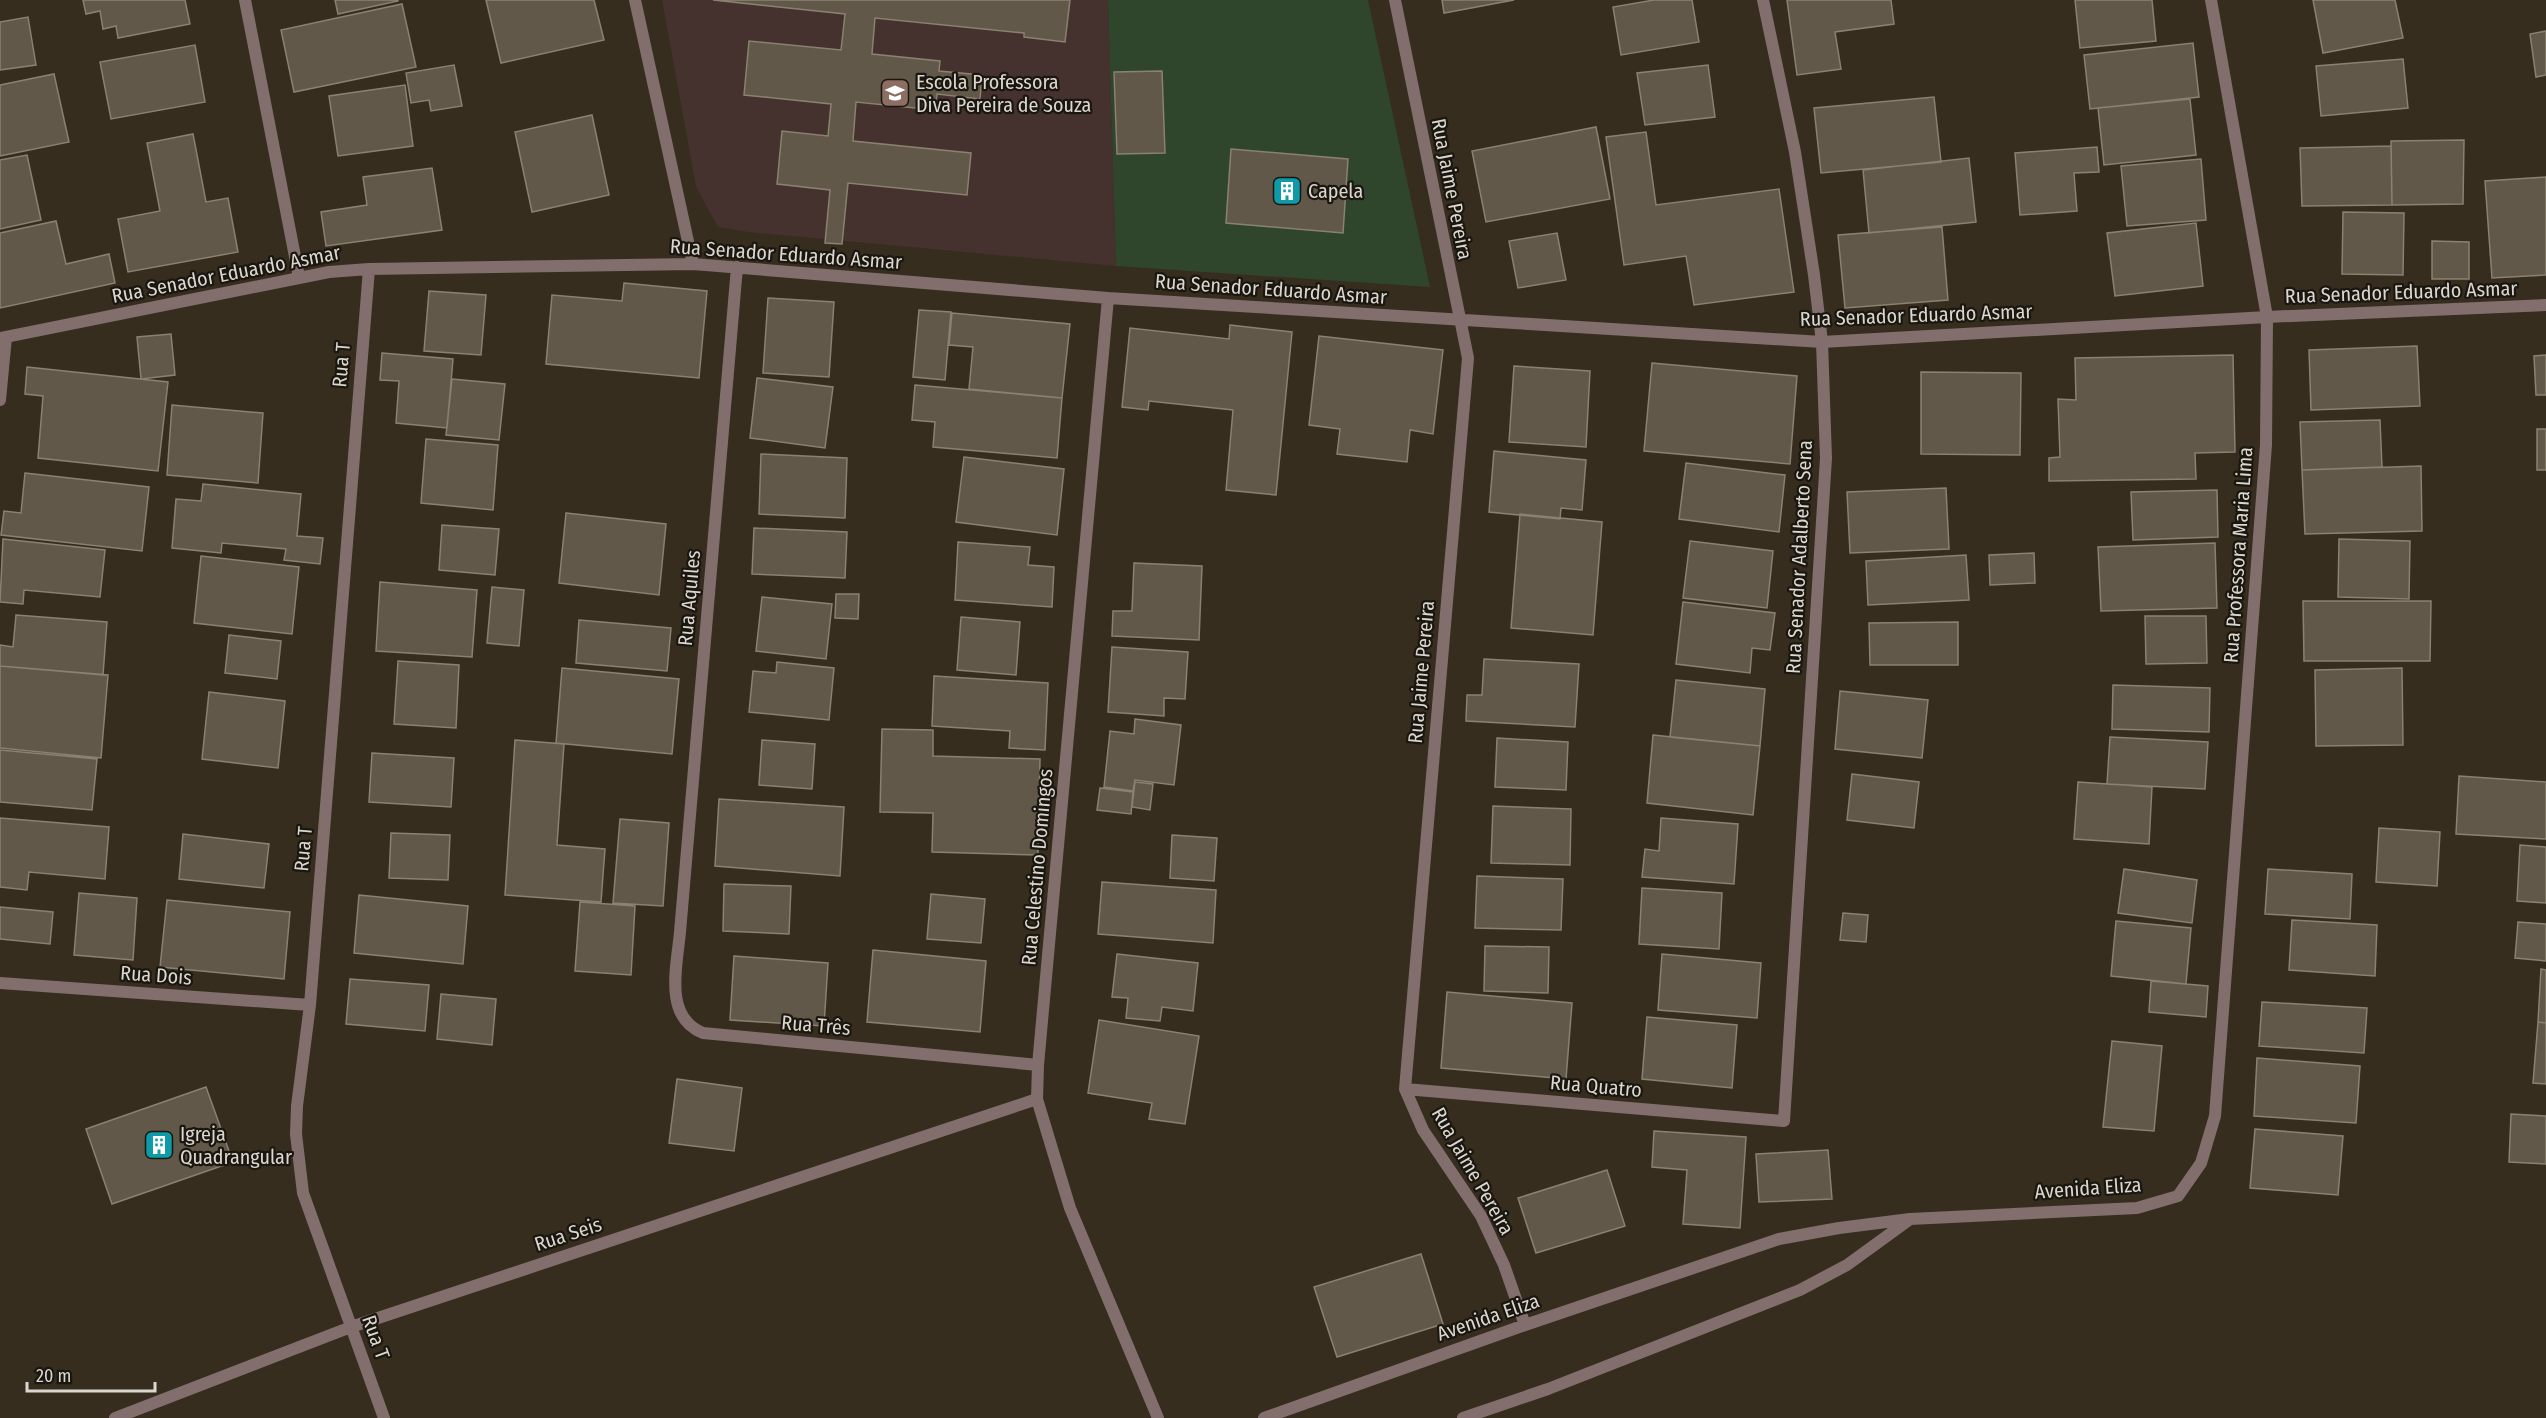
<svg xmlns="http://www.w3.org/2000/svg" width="2546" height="1418" font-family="'Fira Sans Condensed',sans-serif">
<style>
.education{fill:#45312d}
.green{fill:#2f462d}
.building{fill:#615849;stroke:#8a8171;stroke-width:1.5}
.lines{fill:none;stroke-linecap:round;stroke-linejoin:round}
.minor{stroke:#836e6e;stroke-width:12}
.labels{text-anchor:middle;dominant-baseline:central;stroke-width:4.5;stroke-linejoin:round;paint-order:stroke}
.poi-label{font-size:20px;fill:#dcd7ce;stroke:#1a1610;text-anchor:start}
.street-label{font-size:20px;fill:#dcd7ce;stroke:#1a1610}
</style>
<rect width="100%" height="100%" fill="#362d1f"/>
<path class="education" d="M662,0H1108L1116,266L748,232L718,227L696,187Z"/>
<path class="green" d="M1108,0H1368L1430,287L1116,266Z"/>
<path class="building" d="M83,0H185L190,24L118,38L116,26L103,29L100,11L86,14Z
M335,0H398V1L338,14Z
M486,0H594L604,40L501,63Z
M713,0H1070L1065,42L1024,37V33L875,18L872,54L940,61L939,71L982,75L980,99L937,94L935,110L856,102L853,141L971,153L967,195L848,183L842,244L825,243L830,190L777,184L782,131L828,136L831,104L744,95L749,41L841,50L845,14Z
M1442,0H1514L1444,13Z
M1654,0H1692L1699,42L1621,55L1613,7Z
M1787,0H1891L1894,24L1835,32L1841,69L1797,75Z
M2075,0H2152L2156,41L2080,48Z
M2313,0H2395L2403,38L2323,53Z
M402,4L416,67L294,92L281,30Z
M28,17L36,65L0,70V22Z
M2546,31V75L2536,77L2530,34Z
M2193,43L2199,97L2090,109L2084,55Z
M195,45L205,102L111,119L100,62Z
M2403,59L2408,108L2321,116L2316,66Z
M454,65L462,106L431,111L429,100L411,103L406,73Z
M1708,65L1715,117L1645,125L1637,73Z
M1162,71L1165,153L1117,154L1114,72Z
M54,74L69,142L0,156V85Z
M405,85L413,146L338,156L329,96Z
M1934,97L1941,162L1821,173L1814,108Z
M2190,99L2196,155L2104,165L2098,108Z
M592,115L609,195L532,212L515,132Z
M1596,127L1610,199L1486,222L1472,151Z
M1646,132L1656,205L1779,189L1794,292L1694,305L1686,256L1624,265L1606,137Z
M193,134L206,202L228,198L238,252L128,272L118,219L160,211L147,143Z
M2464,140L2463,204L2392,205L2391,141Z
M2391,146L2392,205L2302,206L2300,148Z
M2097,147L2099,172L2074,173L2077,211L2020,215L2015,153Z
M1231,149L1348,159L1343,233L1226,223Z
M27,155L41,220L0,229V160Z
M1969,158L1976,222L1869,233L1863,170Z
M2201,159L2206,220L2127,226L2121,166Z
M432,168L442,230L326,246L321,212L367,205L363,177Z
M2546,177V275L2492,278L2485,181Z
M2343,212L2404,213L2403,275L2342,274Z
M56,221L66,264L109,254L115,283L0,308V233Z
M2196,223L2203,286L2115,296L2107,233Z
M1942,227L1948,300L1845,308L1838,235Z
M1557,233L1566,280L1518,288L1509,241Z
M2432,241L2469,242V279H2432Z
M624,283L707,291L699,378L546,364L552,295L622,301Z
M429,291L486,295L481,355L424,351Z
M768,298L834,302L829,377L763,373Z
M919,310L951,312L945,380L913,377Z
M952,313L1070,324L1062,398L969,389L973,347L949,345Z
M1230,325L1292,332L1276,495L1226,490L1233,410L1149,401L1148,410L1122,407L1130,328L1229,339Z
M171,334L175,375L141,379L137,337Z
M1319,336L1443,350L1433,434L1410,430L1407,462L1337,454L1340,429L1309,425Z
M2417,346L2420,406L2311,410L2309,350Z
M382,353L453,359L447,428L396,423L399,381L380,380Z
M2233,355L2235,452L2195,453L2196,479L2049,481V458L2060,457L2058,399L2076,400L2075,358Z
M2546,355V395H2536L2534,356Z
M1652,363L1797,376L1790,464L1644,451Z
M1514,366L1590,371L1586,447L1509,442Z
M27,367L168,382L158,471L38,458L43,396L25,394Z
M1921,372L2021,373L2020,455L1921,454Z
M757,378L833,387L825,448L750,438Z
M452,379L505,384L499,440L446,435Z
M915,385L1062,398L1057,458L933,447L935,422L912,420Z
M172,405L263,413L258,483L167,475Z
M2380,420L2382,467L2302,470L2300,422Z
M2537,429H2546V470H2537Z
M426,439L498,445L493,510L421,503Z
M1494,451L1586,460L1582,510L1561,508L1560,519L1489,512Z
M761,454L847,458L845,518L759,514Z
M964,457L1064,469L1057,535L956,522Z
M1686,463L1785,475L1779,532L1679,519Z
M2421,466L2422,531L2305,534L2302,470Z
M25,473L149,487L142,551L1,535L4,511L21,513Z
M203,484L301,494L297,536L323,538L320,564L284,560L286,549L222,543L221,553L172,548L176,499L201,501Z
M1946,488L1949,549L1850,553L1847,492Z
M2217,490L2218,537L2133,540L2131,492Z
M566,513L666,524L659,595L559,583Z
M1520,514L1602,522L1593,635L1511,628Z
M442,525L499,529L495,575L439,570Z
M754,528L847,532L845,578L752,574Z
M3,539L105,550L100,597L24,590L23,604L0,602Z
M2339,539L2410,541L2409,599L2338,597Z
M1690,541L1773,551L1767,608L1683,598Z
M958,542L1030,547L1028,565L1054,567L1052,607L955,600Z
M2215,543L2217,608L2101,611L2098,547Z
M2034,553L2035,583L1990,585L1989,555Z
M1966,555L1969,600L1868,605L1866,561Z
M201,556L299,567L292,634L194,623Z
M1134,563L1202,566L1199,640L1112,636L1113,611H1132Z
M380,582L477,590L472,657L376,651Z
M492,587L524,590L519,646L487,643Z
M836,594H859L858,619L835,618Z
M762,597L832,604L826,659L756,651Z
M2303,601H2431L2430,661H2304Z
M1683,602L1775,613L1770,650L1752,648L1750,673L1676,664Z
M16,615L107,622L103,675L0,666V645L13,647Z
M2145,616H2206L2207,663L2146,664Z
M961,617L1020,622L1016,675L957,670Z
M579,620L671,628L667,671L576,663Z
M1958,622V665H1870L1869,623Z
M229,635L281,641L277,679L225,673Z
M1112,647L1188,652L1185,699L1164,698V716L1108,712Z
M1484,659L1579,664L1575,727L1466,721L1467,695H1482Z
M398,661L459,665L456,728L394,724Z
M777,662L834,668L829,720L749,712L753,671L776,673Z
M0,666L108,675L101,758L0,748Z
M562,668L679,679L672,754L556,743Z
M2402,668L2403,745L2316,746L2315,670Z
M934,676L1048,683L1045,750L1009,748L1010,731L932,726Z
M1676,680L1765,689L1760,746L1670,737Z
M2113,685L2210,688L2209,732L2112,729Z
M1840,691L1928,700L1922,758L1835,749Z
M209,692L285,701L278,768L202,759Z
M1135,719L1181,725L1174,785L1135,780L1133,791L1104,787L1110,731L1134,734Z
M882,729L933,730V756L1040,759L1038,855L932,852L933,813L880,812Z
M1653,735L1760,746L1753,815L1647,803Z
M2110,737L2208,742L2205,789L2107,784Z
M1497,738L1568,742L1566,790L1495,787Z
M515,740L564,744L557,845L605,849L601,902L505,895Z
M762,740L815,744L812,789L759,785Z
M0,750L97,759L92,810L0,802Z
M372,753L454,758L451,807L369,802Z
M1852,774L1919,782L1914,828L1847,820Z
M2459,776L2546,782V839L2456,834Z
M1135,782L1153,784L1150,810L1132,807Z
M2078,782L2152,787L2149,844L2074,839Z
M1100,788L1133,792L1131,814L1097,810Z
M719,799L844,807L840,876L715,866Z
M1493,806L1571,809L1570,865L1491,863Z
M0,818L109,827L105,879L29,872L27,890L0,887Z
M1661,818L1738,824L1734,884L1642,877L1645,849L1659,851Z
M620,819L669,823L663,906L613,903Z
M2379,828L2440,832L2437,886L2376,882Z
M391,833L450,835L448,880L389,878Z
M183,834L269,844L264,888L179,879Z
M1172,835L1217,838L1214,881L1170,878Z
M2520,845L2546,847V903L2517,901Z
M2124,869L2197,880L2192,923L2118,913Z
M2268,869L2352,874L2350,919L2265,914Z
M1477,876L1563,879L1561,930L1475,928Z
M1102,882L1216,890L1213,943L1098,934Z
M724,884L791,886L789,934L723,931Z
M1642,888L1722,893L1719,949L1639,944Z
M79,893L137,898L133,960L74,955Z
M931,894L985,899L981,943L927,939Z
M359,895L468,906L463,964L354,953Z
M167,900L290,912L284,979L160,967Z
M580,902L635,906L631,975L575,971Z
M0,907L53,912L50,944L0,939Z
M1843,913L1868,915L1866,942L1840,940Z
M2292,920L2377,925L2375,976L2289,970Z
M2116,921L2191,928L2186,984L2111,976Z
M2518,922L2546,924V961L2515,958Z
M1485,946L1549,947L1548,993L1484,991Z
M873,950L986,961L980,1032L867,1022Z
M1117,954L1198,963L1193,1011L1162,1007L1160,1021L1126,1018L1128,998L1112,997Z
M1662,954L1761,963L1757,1018L1658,1010Z
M734,956L828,963L824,1026L730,1020Z
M2541,969L2546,970V1023L2538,1022Z
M350,979L429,985L425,1031L346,1024Z
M2151,981L2208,986L2206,1017L2149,1012Z
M1447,992L1572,1003L1566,1079L1441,1068Z
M441,994L496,999L492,1045L437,1039Z
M2262,1002L2367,1008L2364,1053L2259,1046Z
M1647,1017L1737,1025L1732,1088L1642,1079Z
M1099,1020L1199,1036L1185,1124L1149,1119L1152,1103L1088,1093Z
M2538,1022L2546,1023V1084L2533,1083Z
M2112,1041L2162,1046L2154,1131L2103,1127Z
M2257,1058L2360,1066L2356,1123L2254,1116Z
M677,1079L742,1088L734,1151L669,1143Z
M206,1087L233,1162L112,1204L86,1129Z
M2511,1114L2546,1116V1164L2509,1162Z
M2255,1129L2343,1136L2338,1195L2250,1188Z
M1654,1131L1746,1137L1740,1228L1683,1224L1687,1170L1652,1167Z
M1828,1150L1832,1199L1759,1202L1756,1154Z
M1607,1170L1625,1226L1536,1253L1518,1198Z
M1421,1254L1443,1324L1337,1357L1314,1287Z"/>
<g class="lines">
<path class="minor" d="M245,0L299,277
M635,0L693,264
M1395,0L1468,358L1405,1089L1423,1130L1481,1216L1504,1265L1525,1325
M737,267L680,932C677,966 663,1017 703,1033L1038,1065
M369,269L310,1005L297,1106L296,1134L303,1193L384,1418
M1108,298L1038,1065L1037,1099L1070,1208L1158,1418
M0,338L329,272L369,269L693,264L1108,298L1822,342L2267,317L2546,305
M0,400L6,337
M0,983L310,1005
M1405,1089L1784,1121L1826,458L1822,342L1814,275L1795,152L1763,0
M115,1418L351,1327L1037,1099
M1264,1418L1525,1325L1779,1239L1839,1228L1910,1219L2137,1208L2178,1196L2201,1163L2215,1116L2266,445L2267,317L2211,0
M1463,1418L1548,1389L1800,1290L1847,1265L1909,1220"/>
</g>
<defs>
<g id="school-square" transform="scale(1.5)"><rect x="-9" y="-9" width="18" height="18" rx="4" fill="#8d6e63" stroke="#1a1610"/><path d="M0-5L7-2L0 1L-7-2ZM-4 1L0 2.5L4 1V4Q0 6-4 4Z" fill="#fff"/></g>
<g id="building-square" transform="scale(1.5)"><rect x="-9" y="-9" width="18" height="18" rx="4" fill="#0f9aa8" stroke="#1a1610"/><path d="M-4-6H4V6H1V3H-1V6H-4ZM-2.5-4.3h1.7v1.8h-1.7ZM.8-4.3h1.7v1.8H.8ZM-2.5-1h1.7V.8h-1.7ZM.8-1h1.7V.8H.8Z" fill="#fff"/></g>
</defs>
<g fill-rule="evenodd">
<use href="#school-square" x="895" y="93"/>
<use href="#building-square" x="1287" y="191"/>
<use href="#building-square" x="159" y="1145"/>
</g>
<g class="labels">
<g class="poi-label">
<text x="916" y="82">Escola Professora<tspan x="916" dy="23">Diva Pereira de Souza</tspan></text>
<text x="1308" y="191">Capela</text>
<text x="180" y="1134">Igreja<tspan x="180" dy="23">Quadrangular</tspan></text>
</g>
<g class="street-label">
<text transform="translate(1452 189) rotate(79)">Rua Jaime Pereira</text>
<text transform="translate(786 254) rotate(4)">Rua Senador Eduardo Asmar</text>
<text transform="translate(226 274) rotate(-11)">Rua Senador Eduardo Asmar</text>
<text transform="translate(1271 289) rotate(4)">Rua Senador Eduardo Asmar</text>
<text transform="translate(2401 292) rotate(-2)">Rua Senador Eduardo Asmar</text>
<text transform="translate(1916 315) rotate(-2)">Rua Senador Eduardo Asmar</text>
<text transform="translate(341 365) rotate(-85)">Rua T</text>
<text transform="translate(2238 555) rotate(-86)">Rua Professora Maria Lima</text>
<text transform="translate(1799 557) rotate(-87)">Rua Senador Adalberto Sena</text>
<text transform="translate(689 598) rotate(-85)">Rua Aquiles</text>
<text transform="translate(1421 672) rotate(-85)">Rua Jaime Pereira</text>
<text transform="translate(303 849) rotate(-85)">Rua T</text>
<text transform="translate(1037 867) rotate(-85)">Rua Celestino Domingos</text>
<text transform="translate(156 975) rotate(4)">Rua Dois</text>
<text transform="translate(816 1025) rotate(5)">Rua Três</text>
<text transform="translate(1596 1086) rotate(5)">Rua Quatro</text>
<text transform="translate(1473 1171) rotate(60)">Rua Jaime Pereira</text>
<text transform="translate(2088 1188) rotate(-4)">Avenida Eliza</text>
<text transform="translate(568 1234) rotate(-18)">Rua Seis</text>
<text transform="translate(1488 1317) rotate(-19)">Avenida Eliza</text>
<text transform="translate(376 1337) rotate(70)">Rua T</text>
</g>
</g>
<path d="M27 1382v9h128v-9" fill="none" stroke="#dcd7ce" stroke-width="3"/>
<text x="36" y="1382" font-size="18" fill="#dcd7ce" stroke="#1a1610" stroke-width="4.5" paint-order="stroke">20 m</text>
</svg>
